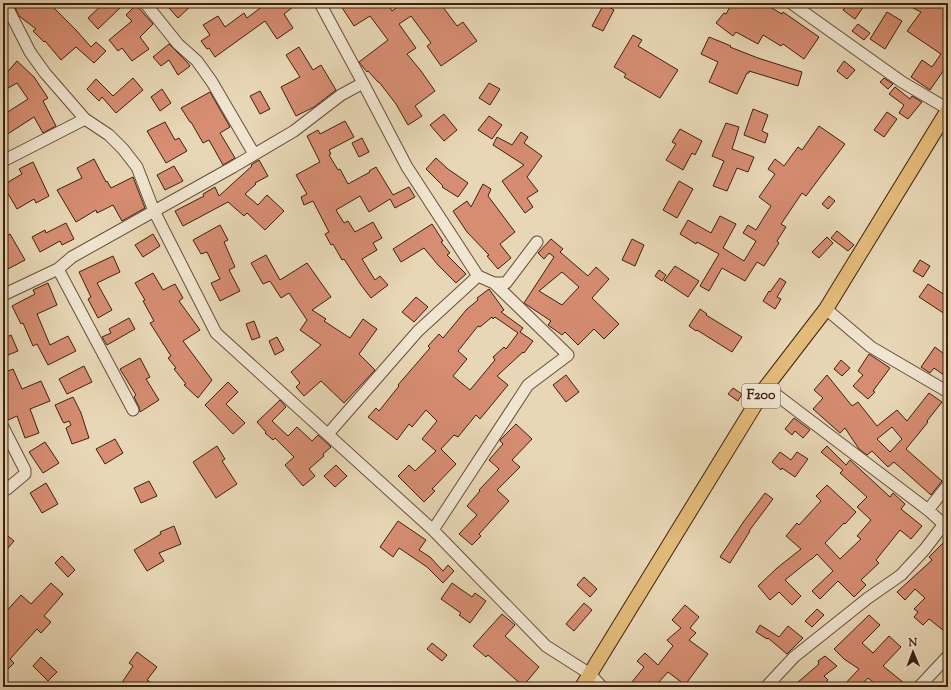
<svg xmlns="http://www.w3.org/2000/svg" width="951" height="690" font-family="'Sorts Mill Goudy',serif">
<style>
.building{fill:#d68d72;stroke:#3f200f;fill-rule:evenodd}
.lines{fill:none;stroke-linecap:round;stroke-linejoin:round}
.minor-casing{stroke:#694e39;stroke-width:13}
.major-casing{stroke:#3f200f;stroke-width:16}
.minor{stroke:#f0e5d0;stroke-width:11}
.major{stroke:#e4bc7b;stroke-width:14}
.labels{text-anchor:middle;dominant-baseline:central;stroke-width:3;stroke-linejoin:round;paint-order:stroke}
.shield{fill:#f0e5d0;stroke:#745b49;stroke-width:1}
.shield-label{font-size:14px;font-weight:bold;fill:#3f200f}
</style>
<rect width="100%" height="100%" fill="#e8d7b6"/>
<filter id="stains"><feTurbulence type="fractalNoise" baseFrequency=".005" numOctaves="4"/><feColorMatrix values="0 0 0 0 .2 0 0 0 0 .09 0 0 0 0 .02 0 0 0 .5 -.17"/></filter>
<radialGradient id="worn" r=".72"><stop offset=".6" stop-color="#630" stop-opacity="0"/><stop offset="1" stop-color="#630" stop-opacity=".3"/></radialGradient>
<path class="building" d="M13,3H49L76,30L91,47L96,42L106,51L94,63L76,47L61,60L45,41L44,42L33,31L36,29L19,16Z
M104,3H118L121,7L98,29L88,18Z
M172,3H194L178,18L168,7Z
M267,3H298L284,14L293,28L277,39L265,21L215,57L209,48L207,49L201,41L210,35L203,25L218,16L225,27L244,13L247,18Z
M339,3H387L392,11L403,3H440L457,26L463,22L477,41L441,66L427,46L431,43L411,16L399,24L416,48L407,54L421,71L435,91L415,106L422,116L408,125L396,104L379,82H378L368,71L367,72L359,62L388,40L370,16L354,26Z
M732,3H763L782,14L783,12L819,37L804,59L783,44L781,46L763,35L758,44L736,32L733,36L716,23L724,13L726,14Z
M848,3H866L855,19L843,10Z
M916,3H943L948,7V64L930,90L911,77L922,60L932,67L941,54L907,31L921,12L913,8Z
M604,4L614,10L603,31L592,26Z
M136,5L153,24L140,37L149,49L132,61L122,48L118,51L109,40L132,21L126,15Z
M887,12L902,21L885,49L870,39Z
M858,24L870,33L864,40L852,31Z
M633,35L642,40L638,46L678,70L660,98L624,77L626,74L614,67Z
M709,37L731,46L730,47L758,58L802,72L798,86L749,71V73H747L737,94L709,82L718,62L701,54Z
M169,44L187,62L190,66L178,75L169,60L161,66L153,57Z
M299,47L313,70L321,65L336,90L314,107L296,116L281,87L300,77L286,55Z
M17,61L34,77L48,98L43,101L56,126L43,133L34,117L3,137V115L28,99L17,83L3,91V77Z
M844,61L855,70L847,79L837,71Z
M133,78L143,90L116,113L102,97L99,101L87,89L96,79L113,96Z
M884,78L893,84L888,89L880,82Z
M489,83L500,89L490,105L479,98Z
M895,87L910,99L912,96L922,102L908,119L899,113L904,105L889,94Z
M162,89L171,103L160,111L151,97Z
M260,91L270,109L260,114L250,96Z
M210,92L230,127L220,133L235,158L223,165L209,140L203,143L191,122H190L181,108Z
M753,109L768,115L762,131L768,134L765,143L744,135Z
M887,112L897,119L884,137L874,130Z
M444,114L457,130L444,141L430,125Z
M489,116L502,125L492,139L478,130Z
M345,121L354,137L329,150L331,154L329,155L338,170L340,169L348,184L370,172L369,171L376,167L393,195L409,187L415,197L395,208L390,199L369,212L360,196L336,210L344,223L348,221L355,232L373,222L382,238L373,243L377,250L362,259L375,280L380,276L388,285L371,298L361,285L344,259L342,260L333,244L331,245L325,234L329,232L313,201L304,205L301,197L307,194L296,175L320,162L307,136L318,130L320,134Z
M165,122L175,140L179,138L187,151L166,163L147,131Z
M726,123L739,127L732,149L754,157L748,172L737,168L727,191L713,186L724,161L712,156Z
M819,126L845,144L806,196L802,193L781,224L786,227L777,241L779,243L764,266L757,262L745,281L722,268L709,291L700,286L719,254L697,242L696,244L680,234L688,220L711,233L720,216L736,224L723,248L744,261L756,241L743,233L748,225L756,230L771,206L759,197L775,174L768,169L775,159L784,166L798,147L802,150Z
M680,129L702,141L695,155L692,153L683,170L666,160L676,144L672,142Z
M521,132L528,137L524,143L542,156L527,177L538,191L527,198L533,207L525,213L502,181L524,165L493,145L497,137L512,145Z
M362,138L369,152L359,157L352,143Z
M436,158L448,169L468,183L458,197L442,187L443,186L426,169Z
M94,159L106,182L107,181L111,188L133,177L145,208L122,221L113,205L97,213L96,210L76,222L57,190L82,178L77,168Z
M259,160L268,176L255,183L256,184L245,194L258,205L267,195L284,211L265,230L247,213L244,216L228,202L183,226L175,211L204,196L203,194L215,187L219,196L252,166L251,165Z
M33,162L49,196L36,203L34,199L17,209L3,185L22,174L19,169Z
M174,166L183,181L165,190L157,175Z
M679,181L693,189L677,218L663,210Z
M483,184L491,189L488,196L515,232L500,244L511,258L498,269L487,256L489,255L467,232L453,211L467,201L471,207Z
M829,196L835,201L828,209L822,204Z
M66,223L74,239L62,245L60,241L40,252L32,237L45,230L46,233Z
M432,224L443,241L441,242L450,253L447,255L466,274L456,283L438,265L424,248L401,262L393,249Z
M220,225L228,240L224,242L235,267L229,270L240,291L220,301L211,283L220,279L207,252L201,254L193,240Z
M837,231L854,245L848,251L831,238Z
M10,234L25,260L8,269L3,258V238Z
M153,234L160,246L143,257L135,245Z
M827,237L833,243L819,258L812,252Z
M551,239L563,249L560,252L588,276L596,267L609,279L592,298L619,324L604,339L594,329L578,345L565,332L562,335L548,325L551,321L524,303L554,257L549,253L544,259L538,253ZM562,272L579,287L562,305L539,291Z
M632,239L644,245L635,266L622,260Z
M266,255L280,280L307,263L331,297L312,310L326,319L324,321L350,338L363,319L377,329L359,354L375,370L344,403L321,381L304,396L296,387L300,383L291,372L321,345L300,330L307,320L289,293L281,298L270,281L263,284L251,263Z
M113,256L120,272L97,283L112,310L98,318L88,299L91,297L79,272Z
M920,260L930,266L923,277L913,271Z
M675,266L699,281L688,297L664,281Z
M659,270L666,275L662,281L655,276Z
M153,273L163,290L175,284L183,298L179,301L200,330L183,341L212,380L198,398L184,385L186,384L174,369L176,368L168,358L171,356L150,323L154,321L143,301L145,300L135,283Z
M780,278L786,282L777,297L781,299L775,309L763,301L769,291L770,292Z
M48,283L57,305L37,314L50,345L68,336L76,351L48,365L37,344L33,346L23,323L21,324L12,306L35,294L33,290Z
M928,284L948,297V316L919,297Z
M489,289L504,310L501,312L523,328L520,332L533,341L524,353L523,352L497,376L508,385L480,419L476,415L458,437L454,435L441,449L456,464L432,489L435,491L424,502L398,476L409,465L415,471L436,451L422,439L437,421L426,410L412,427L409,424L397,440L368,417L376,408L379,411L399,386L398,385L430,348L428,346L439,334L443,338L467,309L478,300L477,298ZM492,317L493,319L495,317L518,333L506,349L504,347L493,357L495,360L470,390L453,376L467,359L458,351L478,326L480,327Z
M416,297L428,307L414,322L402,312Z
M700,309L707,314L706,315L742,337L732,352L697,330L696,331L689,326Z
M129,318L135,329L107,345L102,337L111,333L109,329Z
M254,321L260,337L252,340L246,324Z
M11,335L18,351L3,357V339Z
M277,337L284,350L275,355L269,341Z
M935,347L948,357V378L934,368L930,373L921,367Z
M869,354L890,368L873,391L875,392L868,399L853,386L863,375L858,371Z
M140,358L150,377L146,379L159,400L140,412L139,407L134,397L136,395L120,369Z
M841,360L850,368L842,376L834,369Z
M84,366L92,382L67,394L59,379Z
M13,369L22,389L41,381L50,401L30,409L39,433L25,438L17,416L6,421L3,414V373Z
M566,375L579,392L566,402L553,385Z
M827,375L852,406L858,402L877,426L897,410L907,421L929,393L942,402L927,421L928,422L906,449L942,481L931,495L894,462L888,467L872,451L867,455L859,449L845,428L840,433L813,409L823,398L814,390ZM892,427L902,439L890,452L877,439Z
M228,382L238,392L226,404L245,423L233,434L205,405Z
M733,388L742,394L738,401L728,394Z
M73,397L81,413L89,438L72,444L66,428L71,425L69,421L64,423L63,422L55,405Z
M280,400L286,407L272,421L288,436L297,427L312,441L318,435L331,447L323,454L324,456L309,469L315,476L303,486L285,465L294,457L275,438L273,440L265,433L266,432L257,422Z
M794,418L810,430L803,438L795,431L792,435L785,429Z
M516,424L532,439L512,460L520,467L497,490L509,501L479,534L481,536L472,545L459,534L477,515L467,506L480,491L479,490L499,469L489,460L503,444L500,441V440Z
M115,439L123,453L105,464L96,449Z
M45,442L59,463L43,473L29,452Z
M217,446L225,459L222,461L237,484L216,498L193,462Z
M827,446L846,465L850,460L890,497L893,493L905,504L901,509L922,526L911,539L900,530L876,560L879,563L861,580L866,585L854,597L838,581L820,599L812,591L833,571L817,554L812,559H811L785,580L801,596L792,605L779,592L770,600L758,586L777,568L801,549L786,536L797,523L799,525L821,501L816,496L827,485L856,512L845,524L844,523L825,543L840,559L861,539L857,536L871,520L857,507L867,497L840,473L843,470L821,452Z
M780,452L791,460L797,452L808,459L795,477L782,468L781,470L772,462Z
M336,465L347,476L335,487L324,476Z
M149,481L157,496L141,503L134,488Z
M46,483L58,504L42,513L30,493Z
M765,493L773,499L749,531H750L730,563L720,557L744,521Z
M398,521L426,540L419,550L430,557L443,571L448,565L454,571L443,583L427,567L399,548L393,557L380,547Z
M174,526L181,544L159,553L164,561L147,571L134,550L161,534L160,532Z
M3,532L14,541L8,548L3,544Z
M944,542L948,546V634L929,619L923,625L914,617L918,612L914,609L925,598L915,589L905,600L897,592L932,560L929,557Z
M62,556L75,570L68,577L55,563Z
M584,577L597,589L590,597L577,585Z
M51,583L63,594L44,616L51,622L41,633L37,629L10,659L14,663L3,674V615L21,595L31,604Z
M452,583L472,597L475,593L486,601L470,623L459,615L461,613L441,599Z
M584,603L592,610L574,631L566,624Z
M685,605L699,617L690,628L696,633L689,640L708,654L685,685L668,672L658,683L663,687H638L632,682L644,667L637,661L645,653L658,665L673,646L667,640L681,628L672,620Z
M817,609L824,615L812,627L805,621Z
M502,614L515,625L505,636L539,667L523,686L488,655L486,657L473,646Z
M869,615L880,625L862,643L873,653L889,636L901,647L883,666L909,687H879L868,678L860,687H842L859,669L844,659L834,649Z
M760,625L779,637L788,626L803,638L787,654L768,638L767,639L756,632Z
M432,643L447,655L442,661L427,649Z
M137,652L157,667L147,680L158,687H119L133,666L129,663Z
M825,656L837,666L824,676L828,680L821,687H801L797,683L819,664L818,661Z
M41,657L57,672L48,681L33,666Z"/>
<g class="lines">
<g class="minor-casing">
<path id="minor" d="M5,3L30,52L45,73L85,119L109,135L123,149L137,167L154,211L216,333L433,530L546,646L590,674L602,687
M145,3L178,44L197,61L212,82L254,154
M791,3L902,82L948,109
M363,83L407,167L478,276
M3,161L85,119
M58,269L133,410
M3,295L58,269L72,257L233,167L294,131L341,95L363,83L322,7
M826,309L871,347L948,392
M766,387L928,510L948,528
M3,427L25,470V474L7,489
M328,434L418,331L478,276L494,283H506L537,242
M928,510L948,485
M433,530L528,385L568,355L494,283
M767,686L794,657L868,598L901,575L925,549L944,524
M919,687L948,656"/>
</g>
<g class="major-casing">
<path id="major" d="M582,687L766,387L826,309L948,110"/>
</g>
<use href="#minor" class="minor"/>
<use href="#major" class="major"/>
</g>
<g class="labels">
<rect class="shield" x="742" y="384" width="38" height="24" rx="3"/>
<g class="shield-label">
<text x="761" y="396">F200</text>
</g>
</g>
<rect width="951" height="690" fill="none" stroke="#e8d7b6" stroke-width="16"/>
<rect x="4" y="4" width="943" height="682" fill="none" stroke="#3f200f" stroke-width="2"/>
<rect x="8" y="8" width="935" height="674" fill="none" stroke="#3f200f"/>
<g transform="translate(913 652) rotate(359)" stroke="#f0e5d0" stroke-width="3" paint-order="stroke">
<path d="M0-3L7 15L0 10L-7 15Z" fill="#3f200f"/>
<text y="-6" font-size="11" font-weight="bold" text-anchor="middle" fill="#3f200f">N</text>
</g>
<rect width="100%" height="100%" filter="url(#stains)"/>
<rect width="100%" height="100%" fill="url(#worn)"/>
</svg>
